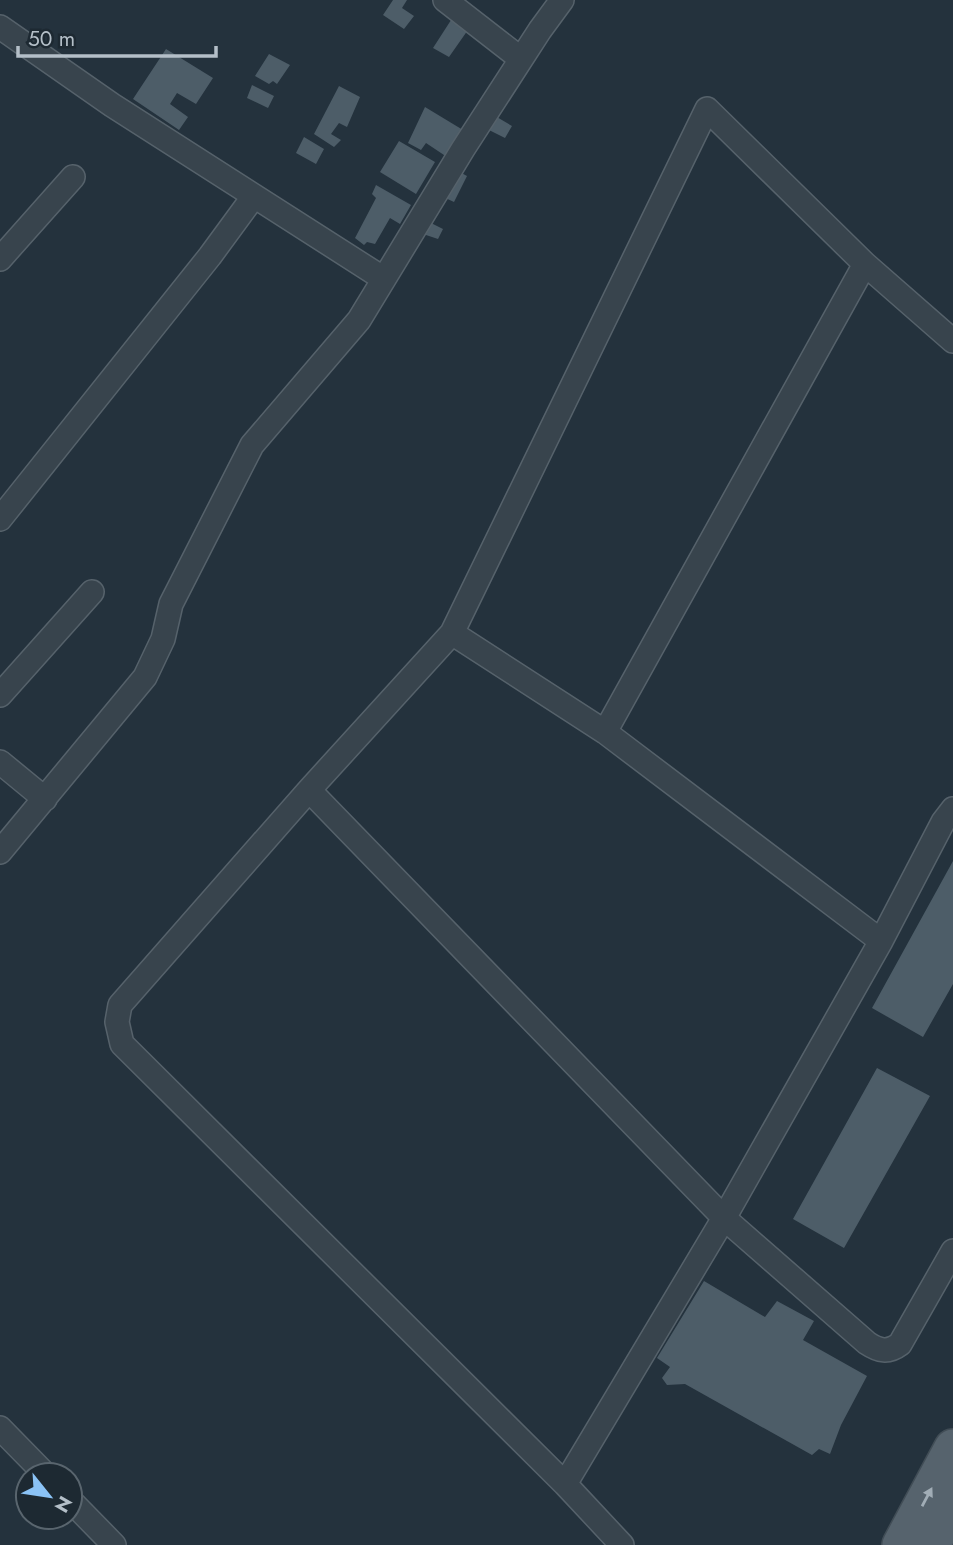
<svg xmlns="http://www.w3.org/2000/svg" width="953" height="1545" font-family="Jost,sans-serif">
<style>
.building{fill:#4d5d68}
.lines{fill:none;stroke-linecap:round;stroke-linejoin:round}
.street-casing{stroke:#56626b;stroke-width:26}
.primary-casing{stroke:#414d56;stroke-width:40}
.street{stroke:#38444d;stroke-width:23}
.primary{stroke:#56636d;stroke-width:37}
.oneway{fill:#a1adb6}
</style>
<rect width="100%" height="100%" fill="#24323d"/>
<path class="building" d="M393,0H407L402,8L414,16L404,29L383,15Z
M453,17L470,27L449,57L433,48Z
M166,49L213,78L196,104L177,93L170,104L188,117L179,130L133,99Z
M269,54L290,65L277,84L273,81L269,84L255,76Z
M252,85L274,96L268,108L247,98Z
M339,86L360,97L347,127L339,123L331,134L341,140L334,147L314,134Z
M425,107L463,130L447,157L426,143L421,150L408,143Z
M490,113L512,126L505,138L483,127Z
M304,137L324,149L316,164L296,153Z
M399,141L435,162L416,194L380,172Z
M454,169L467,176L454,202L441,196Z
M376,185L411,205L400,224L390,218L375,244L367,242L364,245L355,238L376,198L372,194Z
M425,220L443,229L438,239L420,233Z
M953,861V984L923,1037L872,1008Z
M877,1068L930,1096L844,1248L793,1219Z
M704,1281L765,1317L777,1301L814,1321L803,1340L867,1376L841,1425L830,1454L819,1449L812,1455L685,1384L667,1385L662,1378L670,1367L657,1358Z"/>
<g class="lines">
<g class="street-casing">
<path id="street" d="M445,0L521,59
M0,27L112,105L384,279
M0,259L73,177
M0,519L210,256L254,196
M452,633L605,732L881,941
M0,695L92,592
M605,732L865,264
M0,762L45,799
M309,790L724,1218L867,1343C879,1351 888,1353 900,1344L953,1251
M0,852L145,677L163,639L171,604L252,445L359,320L463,149L540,30L562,0
M0,1428L46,1475
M565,1484L724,1218L881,941L943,822L953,809
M70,1500L114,1545
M622,1545L565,1484L122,1044L117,1022L120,1005L309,790L452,633L707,109L865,264L953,341"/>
</g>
<g class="primary-casing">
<path id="primary" d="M901,1545L953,1448
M931,1545L953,1504"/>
</g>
<use href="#street" class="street"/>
<use href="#primary" class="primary"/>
</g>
<defs><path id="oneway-solid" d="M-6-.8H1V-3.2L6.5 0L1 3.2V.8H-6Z" transform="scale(1.75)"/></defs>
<use class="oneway" href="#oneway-solid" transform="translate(927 1497) rotate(-62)"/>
<g transform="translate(49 1496) rotate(120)"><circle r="33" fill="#1d2932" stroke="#59656e" stroke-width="2"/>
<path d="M0-5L12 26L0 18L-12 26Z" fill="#8bc3f6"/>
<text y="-10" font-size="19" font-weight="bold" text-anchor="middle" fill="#b4bfc8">N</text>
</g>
<path d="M18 46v10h198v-10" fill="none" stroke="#b4bfc8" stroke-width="3.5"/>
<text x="28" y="46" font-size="21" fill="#b4bfc8" stroke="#1d2932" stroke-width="5" paint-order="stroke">50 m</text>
</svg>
